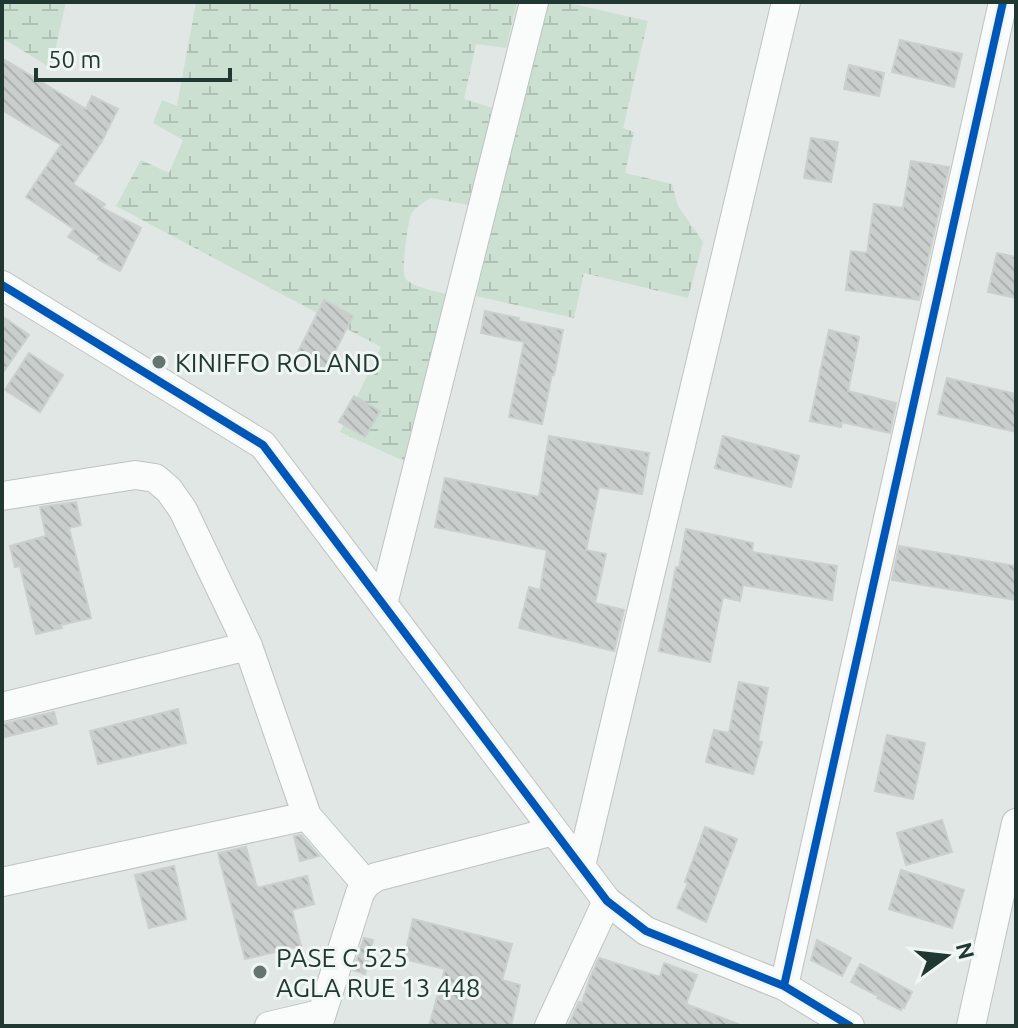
<svg xmlns="http://www.w3.org/2000/svg" width="1018" height="1028" font-family="Ubuntu,sans-serif">
<style>
.wetland{fill:url(#wetland-marsh)}
.building{fill:url(#building-back-hatch);stroke:#cad0cd;stroke-width:2}
.lines{fill:none;stroke-linecap:round;stroke-linejoin:round}
.street-casing{stroke:#bec3c1;stroke-width:30}
.street{stroke:#fafbfb;stroke-width:28}
.cycleway-casing{stroke:#eff6f3;stroke-width:13}
.cycleway{stroke:#0057b8;stroke-width:8}
.poi-dot{fill:#647570;stroke:#eff6f3;stroke-width:3}
.labels{text-anchor:middle;dominant-baseline:central;stroke-width:6;stroke-linejoin:round;paint-order:stroke}
.poi-label{font-size:26px;fill:#213832;stroke:#eff6f3;text-anchor:start}
</style>
<defs>
<pattern id="wetland-marsh" width="20" height="14" patternUnits="userSpaceOnUse" patternTransform="scale(2)"><rect width="20" height="14" fill="#cbe0d1"/><path d="M1 5h8M5 5V1M11 12h8M15 12V8" fill="none" stroke="#aec1b4"/></pattern>
<pattern id="building-back-hatch" width="6" height="6" patternUnits="userSpaceOnUse" patternTransform="scale(2)"><rect width="6" height="6" fill="#c9cecc"/><path d="M-1 5l2 2M0 0l6 6M5-1l2 2" fill="none" stroke="#acb2b0"/></pattern>
</defs>
<rect width="100%" height="100%" fill="#e1e7e4"/>
<path class="wetland" d="M2,2H66L51,68L2,38Z
M196,2H517L506,48L476,44L464,99L493,108L468,205L431,198C424,202 415,207 411,214C408,223 401,270 405,278C410,286 437,292 447,294L404,461L340,432L381,347L116,206L141,160L169,173L183,140L153,123L162,100L177,106Z
M547,2H564L648,21L623,128L634,132L625,173L672,184L678,206L703,242L688,298L584,273L574,318L476,296Z"/>
<path class="building" d="M900,40L962,54L954,87L892,72Z
M2,58L86,109L92,96L118,109L102,141L73,184L105,204L102,208L141,228L120,271L98,259L99,256L68,237L74,229L26,197L61,145L2,110Z
M849,65L884,73L879,96L844,89Z
M811,138L838,142L831,182L804,178Z
M911,161L949,167L919,300L846,290L851,251L867,253L874,204L903,208Z
M997,253L1016,257V298L988,292Z
M324,300L353,316L326,369L297,354Z
M485,311L519,318L518,321L563,330L554,375L552,374L542,424L509,417L524,342L481,333Z
M2,316L29,335L2,374Z
M829,330L859,337L848,391L896,403L890,433L842,422L841,427L810,421Z
M29,353L63,375L40,412L5,390Z
M947,378L1016,394V432L938,414Z
M354,396L380,411L365,437L339,422Z
M549,436L649,453L642,494L599,487L586,550L606,554L595,603L624,610L614,651L519,628L529,587L540,590L547,550L435,527L445,478L539,497Z
M723,436L799,456L791,487L715,468Z
M76,502L81,525L69,528L91,618L61,625L62,628L36,634L20,566L15,567L10,546L46,536L40,507Z
M686,529L753,543L752,552L837,566L832,600L743,585L740,601L723,597L710,662L659,651L671,593L676,567L679,568Z
M899,546L1016,566V600L892,580Z
M739,682L768,688L758,741L762,742L753,774L706,762L714,730L729,733Z
M178,709L186,743L98,764L90,731Z
M54,712L57,724L5,737L2,724Z
M887,735L925,743L913,799L875,791Z
M942,820L952,852L906,865L897,833Z
M705,827L737,839L706,922L677,908L688,883L685,882Z
M301,835L319,856L300,861L294,836Z
M246,847L257,888L307,876L314,904L292,910L301,946L245,959L218,853Z
M174,866L186,919L149,928L135,875Z
M901,870L964,890L952,928L889,909Z
M413,919L512,944L502,980L520,985L511,1026H429L445,969L404,959Z
M364,938L373,940L365,974L353,970Z
M817,940L851,958L842,976L811,960Z
M599,958L660,977L664,963L697,975L686,1004L738,1024L737,1026H568L579,1002L582,1003L590,978Z
M860,964L912,992L904,1008L902,1007L901,1010L877,998L878,996L851,982Z"/>
<g class="lines">
<g class="street-casing">
<path id="street" d="M2,285L263,445L607,901L646,931L784,986L850,1026
M2,496L135,475L155,478L169,490L183,510L248,646L307,816L366,884
M383,604L534,2
M2,707L248,646
M581,866L786,2
M2,882L307,816
M784,986L1003,2
M269,1026L320,1014
M318,1026L360,893L366,884L376,877L554,831
M549,1026L607,901
M971,1026L1016,823"/>
</g>
<use href="#street" class="street"/>
<g class="cycleway-casing">
<path id="cycleway" d="M2,285L263,445L607,901L646,931L784,986L850,1026
M784,986L1003,2"/>
</g>
<use href="#cycleway" class="cycleway"/>
</g>
<g class="poi-dot">
<circle cx="159" cy="362" r="8"/>
<circle cx="260" cy="972" r="8"/>
</g>
<g class="labels">
<g class="poi-label">
<text x="175" y="362">KINIFFO ROLAND</text>
<text x="276" y="957">PASE C 525<tspan x="276" dy="30">AGLA RUE 13 448</tspan></text>
</g>
</g>
<rect width="1018" height="1028" fill="none" stroke="#213832" stroke-width="8"/>
<g transform="translate(946 956) rotate(75)" stroke="#eff6f3" stroke-width="6" paint-order="stroke">
<path d="M0-6L14 30L0 20L-14 30Z" fill="#213832"/>
<text y="-12" font-size="22" font-weight="bold" text-anchor="middle" fill="#213832">N</text>
</g>
<path d="M36 68v12h194v-12" fill="none" stroke="#213832" stroke-width="4"/>
<text x="48" y="68" font-size="24" fill="#213832" stroke="#eff6f3" stroke-width="6" paint-order="stroke">50 m</text>
</svg>
